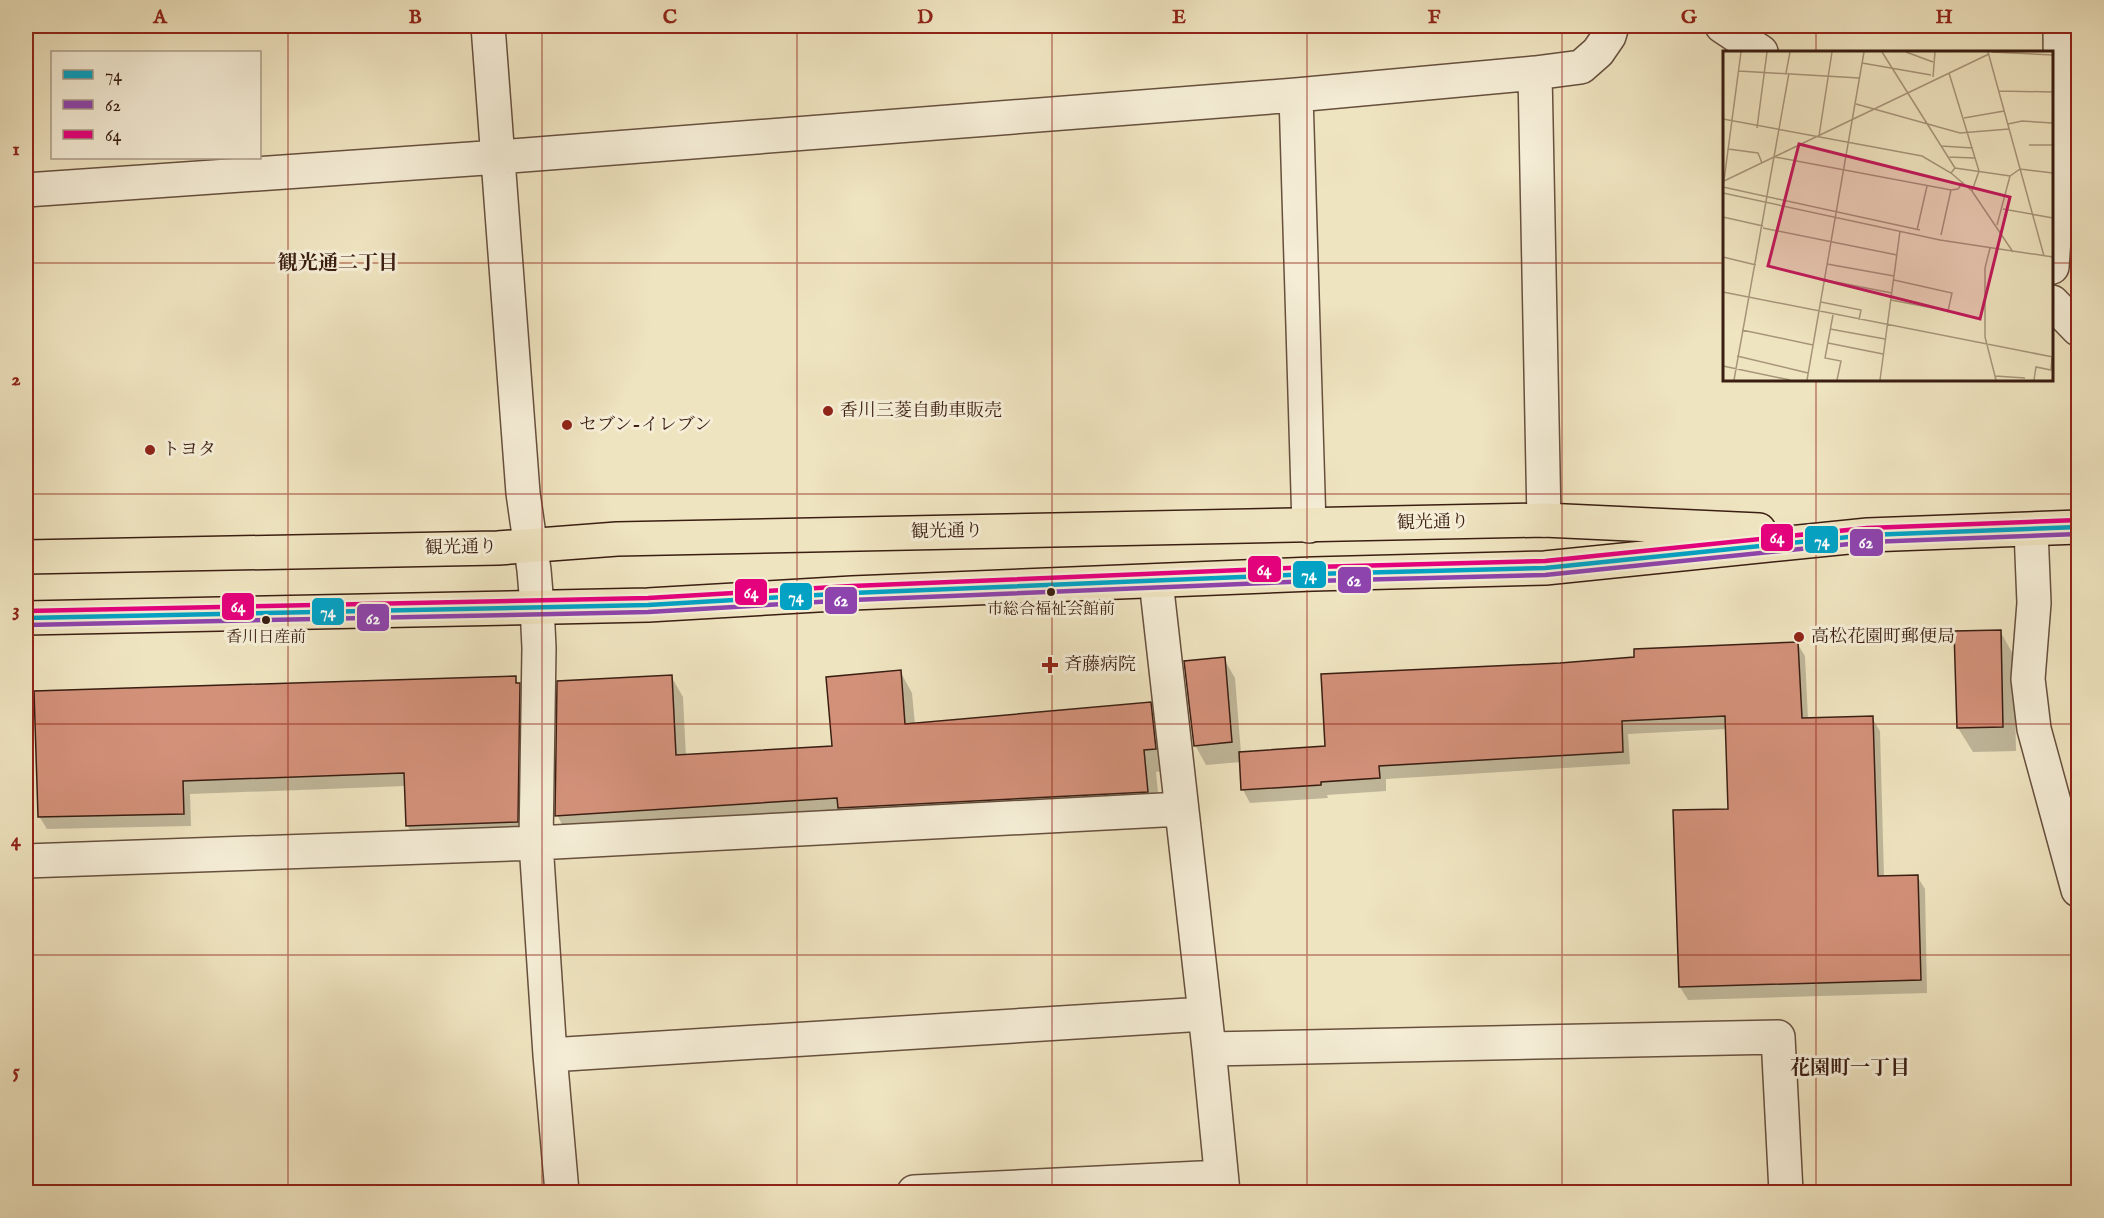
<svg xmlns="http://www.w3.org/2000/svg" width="2104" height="1218" font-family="'IM FELL English','Noto Serif JP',serif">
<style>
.shadow{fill:#0003}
.building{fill:#d3917a;stroke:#3a1e12;stroke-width:1.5}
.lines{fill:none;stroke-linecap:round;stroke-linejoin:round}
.minor-casing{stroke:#67503e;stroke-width:36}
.primary-casing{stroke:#3a1e12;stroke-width:36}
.minor{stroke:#f5edd6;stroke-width:33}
.primary{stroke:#efe4c0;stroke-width:33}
.bus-1-casing{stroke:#f5edd6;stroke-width:9}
.bus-2-casing{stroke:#f5edd6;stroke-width:9}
.bus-3-casing{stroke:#f5edd6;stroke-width:9}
.bus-1{stroke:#03a2c5;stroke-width:4.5}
.bus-2{stroke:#8e44ad;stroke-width:4.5}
.bus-3{stroke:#e5007d;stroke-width:4.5}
.grid{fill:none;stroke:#8f2418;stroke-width:1.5;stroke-opacity:0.55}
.poi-dot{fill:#8f2418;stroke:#f5edd6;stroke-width:2}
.bus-dot{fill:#3a1e12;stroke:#f5edd6;stroke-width:2}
.labels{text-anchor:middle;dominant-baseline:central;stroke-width:6;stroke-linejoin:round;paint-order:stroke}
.bus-label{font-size:16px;fill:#3a1e12;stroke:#f5edd6}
.poi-label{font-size:18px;fill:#3a1e12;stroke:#f5edd6;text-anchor:start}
.street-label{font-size:18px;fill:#3a1e12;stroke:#f5edd6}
.neighbourhood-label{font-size:20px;font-weight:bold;fill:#3a1e12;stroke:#f5edd6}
.inset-road{fill:none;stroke:#a7957a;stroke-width:1.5}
.view{fill:#c2185b;fill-opacity:0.15;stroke:#c2185b;stroke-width:3}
.inset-edge{fill:none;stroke:#3a1e12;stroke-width:3}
.line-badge{stroke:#f5edd6;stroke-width:2}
.badge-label{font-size:16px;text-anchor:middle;font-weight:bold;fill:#fff}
.neatline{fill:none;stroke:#8f2418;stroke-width:2}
.grid-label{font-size:20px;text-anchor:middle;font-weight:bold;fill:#8f2418}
</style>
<rect width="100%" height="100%" fill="#efe4c0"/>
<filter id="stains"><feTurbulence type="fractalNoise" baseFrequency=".00333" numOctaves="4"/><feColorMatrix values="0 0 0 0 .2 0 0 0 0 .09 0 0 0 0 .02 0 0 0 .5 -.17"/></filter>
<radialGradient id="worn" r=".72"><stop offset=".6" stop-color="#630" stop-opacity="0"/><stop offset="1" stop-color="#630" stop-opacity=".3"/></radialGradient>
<path class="shadow" d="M2000,631L2014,656L2016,751L1973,752L1958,728Z
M1797,643L1805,656L1808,719L1872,718L1880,731L1884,877L1917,876L1925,889L1927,993L1688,1000L1680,987L1730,810L1727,729L1628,734L1630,764L1386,779V791L1327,795L1328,798L1250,803L1243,790L1241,762L1206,765L1195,745L1224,659L1235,678L1241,753L1327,748L1560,665Z
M900,671L912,693L915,725L1150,703L1162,725L1168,770L1156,772L1160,813L569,837L557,815L671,676L683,697L686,756L834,748Z
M515,678L526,698L524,835L415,839L407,825L406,786L190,794L191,826L47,829L39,816Z"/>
<path class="building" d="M2001,630L2003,727L1957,728L1954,631Z
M1798,642L1802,718L1873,716L1878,876L1918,875L1921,980L1679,987L1673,810L1728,809L1725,716L1622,721L1623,752L1379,766L1380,778L1321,782V785L1241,790L1239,752L1325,746L1321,674L1560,663L1634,657V649Z
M1225,657L1232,742L1194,746L1184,661Z
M901,670L905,724L1151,702L1156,749L1144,750L1148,792L838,808L837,798L555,816L557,681L672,675L676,755L832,746L826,677Z
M516,676V683H520L518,822L406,826L404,773L183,781L184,814L38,817L34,691Z"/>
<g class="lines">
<g class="minor-casing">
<path id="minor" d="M488,26L523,493L534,570L537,606L539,648L536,843L550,1055L562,1192
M1722,26L1761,52
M1535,73L1544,520
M1296,95L1309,526
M26,190L499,157L1296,95L1535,73L1581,67L1598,52L1609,36L1612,26
M2052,267L2061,138L2060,26
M2052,302L2078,329
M2031,530L2034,603L2028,679L2034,729L2078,890
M1156,581L1209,1049L1223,1192
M26,861L536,843L1181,809
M1209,1049L1778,1037L1786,1192
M550,1055L1204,1014
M914,1192L1221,1177"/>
</g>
<g class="primary-casing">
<path id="primary" d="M26,557L498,548L617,539L1544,520L1759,530
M26,618L648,605L852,593L1313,574L1545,568L1868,535L2078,527"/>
</g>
<use href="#minor" class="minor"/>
<use href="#primary" class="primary"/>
<g class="bus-1-casing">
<path id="bus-1" d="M26,618L648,605L852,593L1313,574L1545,568L1868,535L2078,527"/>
</g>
<g class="bus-2-casing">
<path id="bus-2" d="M26,625L648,612L852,600L1313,581L1545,575L1869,542L2078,534"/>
</g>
<g class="bus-3-casing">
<path id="bus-3" d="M26,611L648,598L852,586L1313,567L1545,561L1867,528L2078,520"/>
</g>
<use href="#bus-1" class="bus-1"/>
<use href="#bus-2" class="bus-2"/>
<use href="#bus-3" class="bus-3"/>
</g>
<path class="grid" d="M288,26V1192M542,26V1192M797,26V1192M1052,26V1192M1307,26V1192M1562,26V1192M1816,26V52M26,263H1724M2052,263H2078M1816,380V1192M26,494H2078M26,724H2078M26,955H2078"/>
<g class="poi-dot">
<circle cx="828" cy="411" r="6"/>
<circle cx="567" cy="425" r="6"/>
<circle cx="150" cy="450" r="6"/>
<circle cx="1799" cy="637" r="6"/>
<path d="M1047 656h6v6h6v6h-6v6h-6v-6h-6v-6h6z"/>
</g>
<g class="bus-dot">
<circle cx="1051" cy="592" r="5"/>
<circle cx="266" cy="620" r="5"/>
</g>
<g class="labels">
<g class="bus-label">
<text x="1051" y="610">市総合福祉会館前</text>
<text x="266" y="638">香川日産前</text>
</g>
<g class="poi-label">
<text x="840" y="411">香川三菱自動車販売</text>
<text x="579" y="425">セブン-イレブン</text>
<text x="162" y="450">トヨタ</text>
<text x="1811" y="637">高松花園町郵便局</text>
<text x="1064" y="665">斉藤病院</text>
</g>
<g class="street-label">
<text transform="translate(1433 523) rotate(-1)">観光通り</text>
<text transform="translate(947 532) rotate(-1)">観光通り</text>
<text transform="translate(461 548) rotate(-1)">観光通り</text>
</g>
<g class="neighbourhood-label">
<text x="338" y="263">観光通二丁目</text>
<text x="1850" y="1068">花園町一丁目</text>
</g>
</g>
<g transform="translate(1723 51)">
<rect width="330" height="330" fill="#efe4c0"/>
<path class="inset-road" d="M159,1L232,117L228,122M183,1L210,11M265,1L321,205M269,1L330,4M139,12L208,24M16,20L136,27M63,22L67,1M226,22L256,120L249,140M210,26L212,1M276,40L330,41M133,53L237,82L286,78M241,67L281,60M0,68L199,105L228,122L249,140L290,201M285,73L299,70L330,72M34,77L44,1M96,85L109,1M306,94H330M218,95L250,97M5,98L35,102L39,112M52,106L228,139L235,138L240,131M224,106L252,107M232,117L287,125L297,118L330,122M1,130L266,3M0,136L197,179M0,137L18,1M0,142L217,189L330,206M280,158L330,167M0,166L40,175M274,174L287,125M40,177L174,204M194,179L204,135M218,184L228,139M267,197L262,217V286L273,329M0,206L33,214M104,213L171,225M102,229L169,242M0,241L330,306M168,249L225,260L229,242L171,229M98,251L138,259L136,269M110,264L102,307L118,310L114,329M107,278L162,288M19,279L90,294M105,292L160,303M14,305L85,322M0,315L67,329M272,325L302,327M11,329L66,22M84,329L141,1M157,329L177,180M311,329L313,316L328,319L329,306"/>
<path class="view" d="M76,93L287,146L257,268L45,215Z"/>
<rect width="330" height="330" class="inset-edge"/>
</g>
<g class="line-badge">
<rect x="1760" y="523" width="34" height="29" rx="6" fill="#e5007d"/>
<rect x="1804" y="525" width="35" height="29" rx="6" fill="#03a2c5"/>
<rect x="1849" y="528" width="35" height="29" rx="6" fill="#8e44ad"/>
<rect x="1247" y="555" width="35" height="28" rx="6" fill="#e5007d"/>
<rect x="1292" y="560" width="35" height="29" rx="6" fill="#03a2c5"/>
<rect x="1337" y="566" width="35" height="28" rx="6" fill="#8e44ad"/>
<rect x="734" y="578" width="34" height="28" rx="6" fill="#e5007d"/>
<rect x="779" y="582" width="34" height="29" rx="6" fill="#03a2c5"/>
<rect x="824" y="586" width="34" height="29" rx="6" fill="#8e44ad"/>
<rect x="221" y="592" width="34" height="29" rx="6" fill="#e5007d"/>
<rect x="311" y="597" width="34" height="29" rx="6" fill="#03a2c5"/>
<rect x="356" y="603" width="34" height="29" rx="6" fill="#8e44ad"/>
</g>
<g class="badge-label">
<text x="1777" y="543">64</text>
<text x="1822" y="546">74</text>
<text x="1866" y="548">62</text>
<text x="1264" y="575">64</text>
<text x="1309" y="580">74</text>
<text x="1354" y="586">62</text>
<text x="751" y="598">64</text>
<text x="796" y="602">74</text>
<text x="841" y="606">62</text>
<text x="238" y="612">64</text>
<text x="328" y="617">74</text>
<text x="373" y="624">62</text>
</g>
<rect width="2104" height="1218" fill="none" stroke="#efe4c0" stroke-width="66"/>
<rect x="51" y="51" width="210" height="108" fill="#f5edd6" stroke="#aa9a88" stroke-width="1.5"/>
<rect x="63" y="70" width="30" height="9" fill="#03a2c5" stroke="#aa9a88" stroke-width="1.5"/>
<text x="105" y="81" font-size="18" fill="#3a1e12">74</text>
<rect x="63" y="100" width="30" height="9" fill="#8e44ad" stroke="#aa9a88" stroke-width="1.5"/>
<text x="105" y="111" font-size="18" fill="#3a1e12">62</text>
<rect x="63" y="130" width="30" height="9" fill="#e5007d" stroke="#aa9a88" stroke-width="1.5"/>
<text x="105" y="141" font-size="18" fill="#3a1e12">64</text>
<rect x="33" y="33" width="2038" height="1152" class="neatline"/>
<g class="grid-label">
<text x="160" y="23">A</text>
<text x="415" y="23">B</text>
<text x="670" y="23">C</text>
<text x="925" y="23">D</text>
<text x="1179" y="23">E</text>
<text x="1434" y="23">F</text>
<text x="1689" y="23">G</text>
<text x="1944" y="23">H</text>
<text x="16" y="155">1</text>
<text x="16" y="385">2</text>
<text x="16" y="616">3</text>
<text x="16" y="846">4</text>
<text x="16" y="1077">5</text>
</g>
<rect width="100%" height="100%" filter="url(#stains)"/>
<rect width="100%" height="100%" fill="url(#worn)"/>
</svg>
